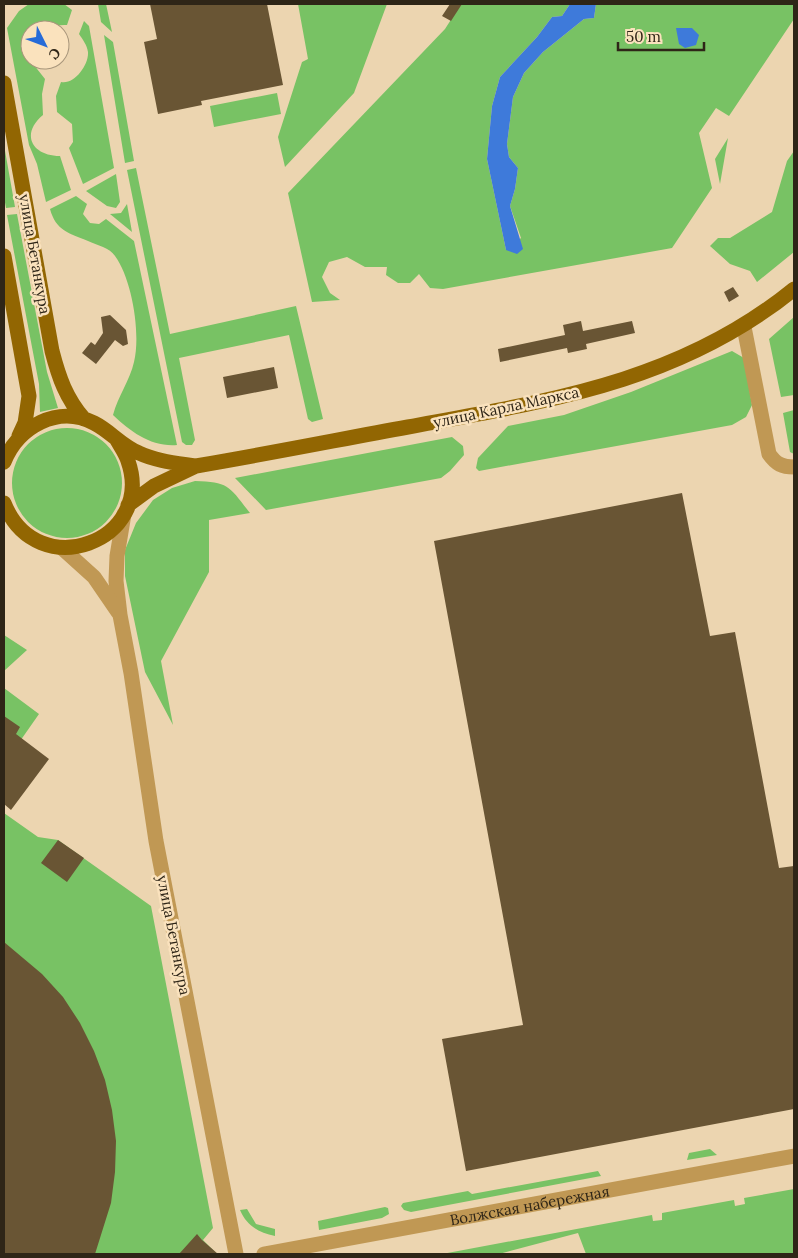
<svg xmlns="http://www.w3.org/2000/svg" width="798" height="1258" font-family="Lora,serif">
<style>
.green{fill:#78c264}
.water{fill:#3e7ada}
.building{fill:#695534}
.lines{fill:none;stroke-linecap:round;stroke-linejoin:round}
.minor{stroke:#c09854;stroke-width:15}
.major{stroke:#926602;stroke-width:15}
.labels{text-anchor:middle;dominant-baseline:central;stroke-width:5;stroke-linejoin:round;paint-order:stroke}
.street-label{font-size:15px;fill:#2e2517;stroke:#fae2bd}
</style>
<rect width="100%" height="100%" fill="#ecd5b0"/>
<path class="green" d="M29,4H64L72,10L67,25C55,24 43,30 30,30V60L45,79L42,94L43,115C20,134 32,156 60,156L71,190L46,202L37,164L29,145L7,28L19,11Z
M98,4H106L112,32L101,22Z
M298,4H387L354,93L285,167L278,137L302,62L308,59Z
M461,4H570L562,16L552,17L537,37L500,77L492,106L487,159L506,250L521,238L510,206L515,189L518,168L509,157L507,144L513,97L524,73L543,52L584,19L594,18L596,4H794V19L729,116L716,108L699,133L712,188L672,248L443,289L430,288L419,274L410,283H398L386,275L387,267H365L347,257L329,262L322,277L330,293L340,300L312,302L288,193L445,29Z
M84,21L89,26L114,168L83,184L69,148L73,142L72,124L57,112L56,96L61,82C74,85 89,65 88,52C87,45 83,40 79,34Z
M104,35L113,42L134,161L125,163Z
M277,93L281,114L214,127L210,106Z
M728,138L720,184L715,159Z
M4,145L15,207L6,208L4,197Z
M794,151V252L757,282L750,271L730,264L710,246L718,238H730L772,212L787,161Z
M136,168L170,334L296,306L323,419L312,422L308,419L289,335L179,358L195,440L192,445H186L182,442L127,170Z
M116,174L120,202L116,208L107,206L86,191Z
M76,196L87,204L83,214L90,223L99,224L106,219L134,241L177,445C151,447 131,432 113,415C118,396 130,380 134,362C141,334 132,279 115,256C110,248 97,245 88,241C69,233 56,231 50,209Z
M127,204L132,232L110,214L121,213Z
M17,214L47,372L58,408L40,412L39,384L7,215Z
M794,317V395L781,397L769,339Z
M732,351L744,358L752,405L746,417L732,425L479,471L476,468L478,458L508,426L564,415L631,392Z
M794,410V454L790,452L783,413Z
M12 483a55 55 0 1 1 110 0a55 55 0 1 1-110 0Z
M452,437L463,446L464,455L450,471L441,478L266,510L235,478Z
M195,481C229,482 229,486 250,513L209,520V572L161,661L173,725L145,672L125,576V550L136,523L153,500L172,488Z
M4,635L27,650L4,671Z
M4,688L39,714L4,764Z
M4,813L38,837L58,840L151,906L213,1228L203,1240L217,1254H4Z
M710,1149L717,1155L687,1160L689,1153Z
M598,1171L601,1176L411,1212L404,1210L401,1206L403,1203L468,1191L472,1194Z
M794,1189L793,1254H586L578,1233L499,1254H442L652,1215L653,1221L662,1220V1213L734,1200L735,1206L745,1204L744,1198Z
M385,1207L388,1208L389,1214L382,1218L319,1230L318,1221Z
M247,1209L256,1224L275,1229V1236C258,1232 247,1226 240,1210Z"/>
<path class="water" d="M570,4H596L594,18L584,19L543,52L524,73L513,97L507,144L509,157L518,168L515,189L510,206L523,249L517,254L506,250L487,159L492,106L500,77L537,37L552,17L562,16Z
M676,28H692L699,35L696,45L685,48L679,44Z"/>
<path class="building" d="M150,4H267L283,85L201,101L202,105L158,114L144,42L157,39Z
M450,4H462L451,21L442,16Z
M733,287L739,296L729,302L724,292Z
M110,315L126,330L128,344L123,346L115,340L96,364L82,353L91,342L95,345L103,333L101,317Z
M581,321L583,331L632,321L635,333L586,344L587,349L568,353L567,348L500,362L498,349L565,335L563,325Z
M274,367L278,388L227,398L223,377Z
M682,493L710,636L735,632L779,868L794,866V1109L466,1171L442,1039L523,1025L434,541Z
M4,716L20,727L16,734L49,759L11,810L4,804Z
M58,840L84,858L67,882L41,863Z
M4,942L42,974L63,997L80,1023L94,1051L105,1080L112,1110L116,1141L115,1172L111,1203L95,1254H4Z
M197,1234L202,1240L218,1254H179Z"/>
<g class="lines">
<g class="minor">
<path d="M744,327L769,454C776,464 782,467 794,467"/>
<path d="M124,514L117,556L116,581L120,615L131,673L156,841L236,1254"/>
<path d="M63,549L94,577L118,612"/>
<path id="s1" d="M264,1254L794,1156"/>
</g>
<path class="major" d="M4,83L52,351C59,378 66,398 84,419
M4,256L29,396L25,423L19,436
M4,462C18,427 58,404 94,423C110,431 122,446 139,453C156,461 176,463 195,466
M4,503C37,586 156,541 128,461C126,454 121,447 117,440
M128,505L154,486L196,466C267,454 337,440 408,427C548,401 680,382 794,289"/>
</g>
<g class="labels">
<g class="street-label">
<text transform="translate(35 254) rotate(80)">улица Бетанкура</text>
<text transform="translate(506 407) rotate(-12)">улица Карла Маркса</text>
<text transform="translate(174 935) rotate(79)">улица Бетанкура</text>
<text stroke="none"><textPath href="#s1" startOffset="270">Волжская набережная</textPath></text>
</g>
</g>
<rect width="798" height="1258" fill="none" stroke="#2e2517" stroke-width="10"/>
<g transform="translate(45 45) rotate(132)"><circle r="24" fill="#fae2bd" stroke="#a8967b"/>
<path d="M0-4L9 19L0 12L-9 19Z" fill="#266bd8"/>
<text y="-8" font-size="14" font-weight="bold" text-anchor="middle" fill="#2e2517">С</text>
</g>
<path d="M618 42v8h86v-8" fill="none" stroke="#2e2517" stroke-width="2.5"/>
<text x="626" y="42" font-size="15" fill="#2e2517" stroke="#fae2bd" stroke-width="4" paint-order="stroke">50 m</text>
</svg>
